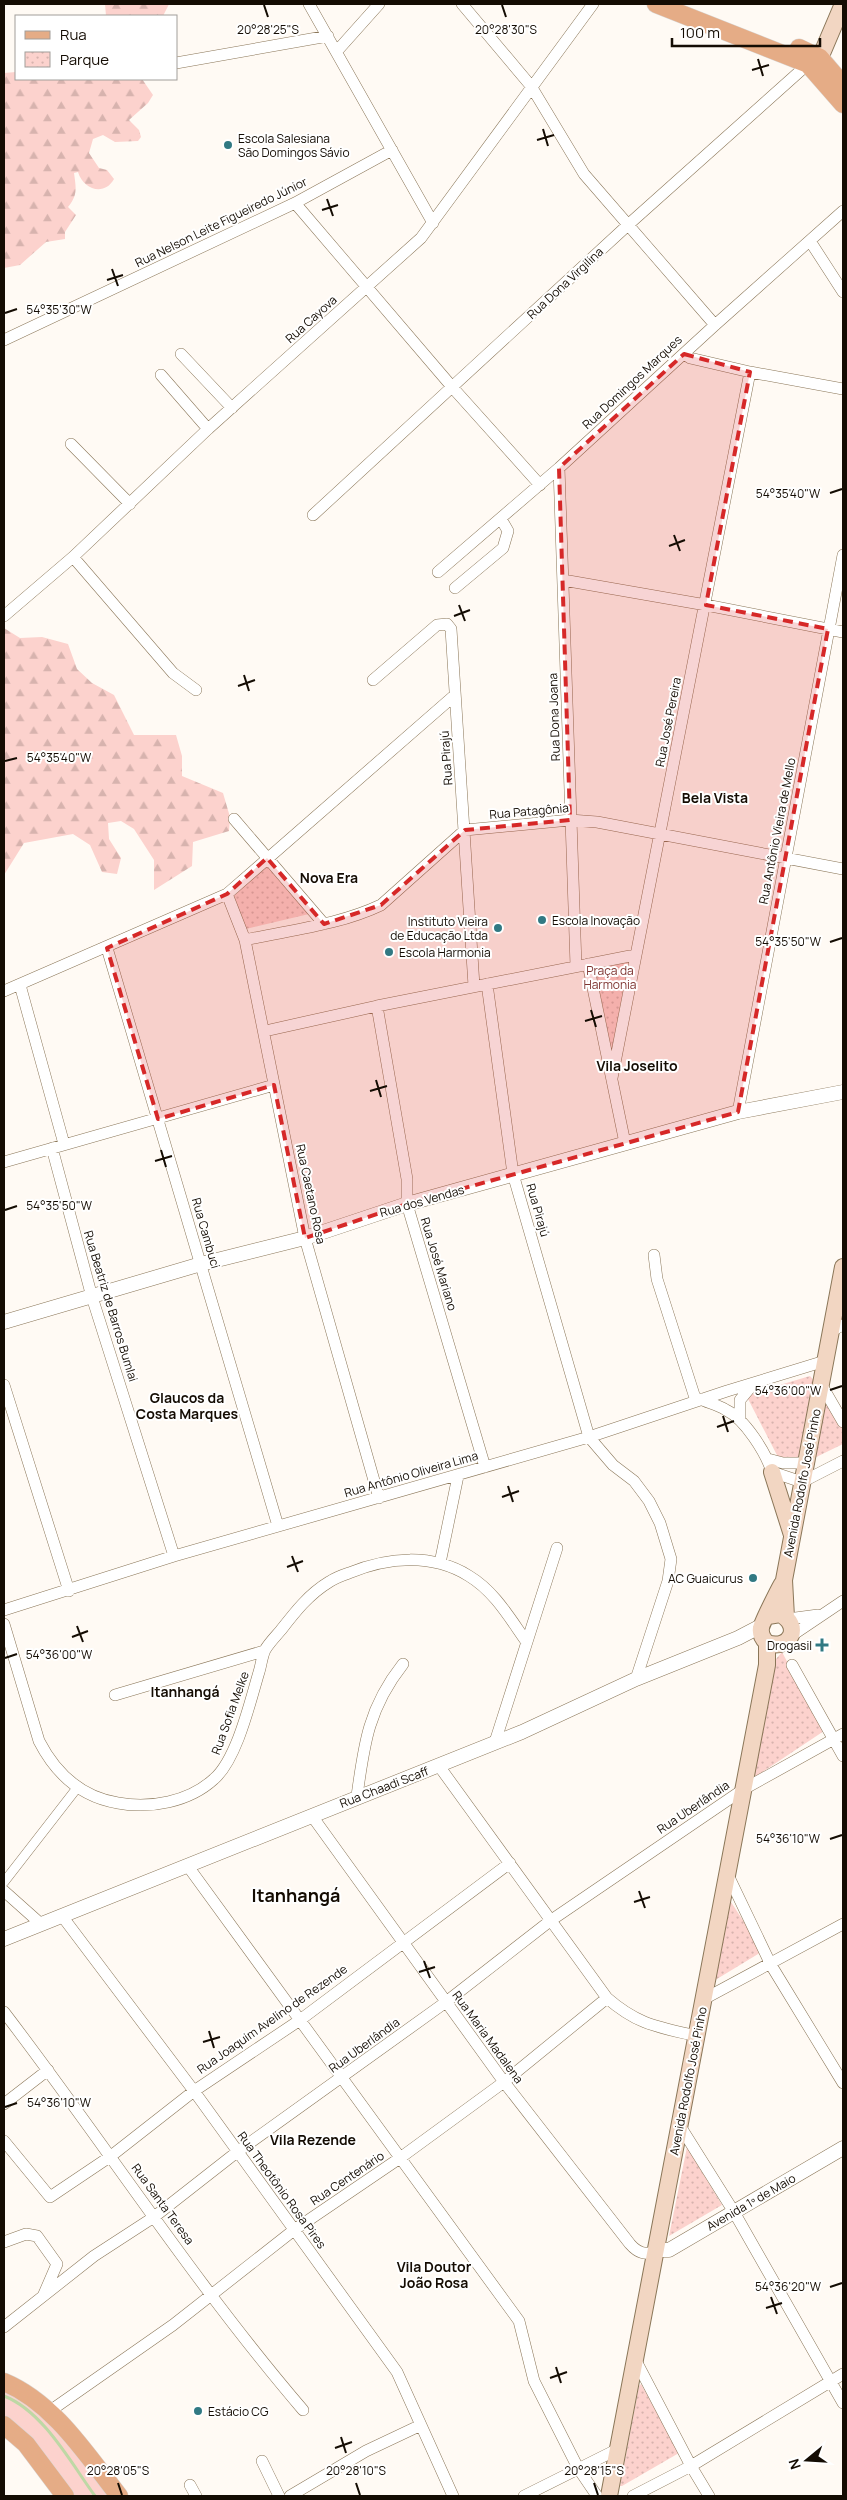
<svg xmlns="http://www.w3.org/2000/svg" width="847" height="2500" font-family="Manrope,sans-serif">
<style>
.grass{fill:#fcd2cd}
.forest{fill:url(#forest-firs)}
.park{fill:url(#park-dots)}
.lines{fill:none;stroke-linecap:round;stroke-linejoin:round}
.stream{stroke:#bed8a5;stroke-width:3}
.pedestrian-casing{stroke:#8a7658;stroke-width:10}
.minor-casing{stroke:#8a7658;stroke-width:12}
.tertiary-casing{stroke:#8a7658;stroke-width:15}
.secondary-casing{stroke:#8a7658;stroke-width:18}
.primary-casing{stroke:#d9d8d7;stroke-width:19}
.pedestrian{stroke:#fff;stroke-width:9}
.minor{stroke:#fff;stroke-width:11}
.tertiary{stroke:#fff;stroke-width:14}
.secondary{stroke:#f2d6c2;stroke-width:16}
.primary{stroke:#e5ac86;stroke-width:18}
.marked{fill:#d62828;fill-opacity:0.2;stroke:#d62828;stroke-width:4;stroke-dasharray:10 6;stroke-linejoin:round}
.ticks{fill:none;stroke:#140c03;stroke-width:2}
.poi-dot{fill:#317983;stroke:#fff;stroke-width:2}
.labels{text-anchor:middle;dominant-baseline:central;stroke-width:4;stroke-linejoin:round;paint-order:stroke}
.poi-label{font-size:12px;fill:#140c03;stroke:#fff;text-anchor:start}
.street-label{font-size:12px;fill:#140c03;stroke:#fff}
.park-label{font-size:12px;fill:#7f3531;stroke:#fff}
.neighbourhood-label{font-size:14px;font-weight:bold;fill:#140c03;stroke:#fff}
.district-label{font-size:18px;font-weight:bold;fill:#140c03;stroke:#fff}
.ticks-label{font-size:12px;text-anchor:middle;fill:#140c03;stroke:#fff;stroke-width:4;stroke-linejoin:round;paint-order:stroke}
</style>
<defs>
<pattern id="forest-firs" width="22" height="20" patternUnits="userSpaceOnUse" patternTransform="scale(1.25)"><rect width="22" height="20" fill="#fcd2cd"/><path d="M5 1l3.5 6h-7zM16 11l3.5 6h-7z" fill="#d7b3ae"/></pattern>
<pattern id="park-dots" width="8" height="8" patternUnits="userSpaceOnUse" patternTransform="scale(1.25)"><rect width="8" height="8" fill="#fcd2cd"/><path d="M2 2h.1M6 6h.1" fill="none" stroke="#d7b3ae" stroke-width="1.8" stroke-linecap="round"/></pattern>
</defs>
<rect width="100%" height="100%" fill="#fffaf4"/>
<path class="grass" d="M4,2382L23,2390L119,2496H65L4,2425Z"/>
<path class="forest" d="M105,4H169L163,16H106Z
M16,72V79H142L153,95L148,103L129,120L139,130L141,137L138,141L115,142L103,135L93,139L89,153L99,168L107,170L114,179C104,197 83,189 78,172L74,173C76,188 78,195 68,207L76,215L65,232V239L46,242L20,265L4,268V73Z
M4,628L20,638L42,637L68,644L77,669L92,683L114,695L134,735H176L182,756V776L223,793L230,817L229,831L193,842L192,866L154,890V860L134,829L121,821L108,823L109,839L121,858L117,874L102,872L90,845L73,834L24,843L4,875Z"/>
<path class="park" d="M266,865L309,914L246,929L234,896Z
M628,961L611,1063L593,965Z
M810,1376L823,1391L843,1427V1444L808,1461H780L746,1395Z
M782,1652L824,1731L752,1779L770,1666Z
M729,1899L763,1951L712,1982Z
M687,2147L722,2205L669,2236Z
M641,2384L679,2453L622,2486H620L639,2386Z"/>
<g class="lines">
<path class="stream" d="M4,2396C43,2411 71,2463 95,2496"/>
<g class="pedestrian-casing">
<path id="pedestrian" d="M4,1882L77,1788"/>
</g>
<g class="minor-casing">
<path id="minor" d="M309,4L433,223
M462,4L531,86L584,174L715,325
M337,51L379,4
M176,63L328,36
M295,203L453,388L540,485
M810,241L843,292
M4,340L295,203L392,150
M181,354L232,408
M684,354L690,358L750,372L843,389
M161,375L208,429
M71,444L130,504
M559,468L576,966
M313,515L629,224L808,64
M73,557L173,673L196,690
M438,572L559,468L715,325L843,211
M563,580L706,605L843,632
M455,588L503,548L508,531L501,519
M4,616L73,557L208,429L421,238L593,4
M373,680L437,625L447,624L451,629L474,986
M234,819L324,924
M227,894L245,940L305,1238L379,1498
M245,940C290,930 339,925 381,905L465,830L570,820L597,822L843,869
M107,948L278,1526
M588,964L625,1143
M487,984L513,1174L589,1437L613,1465L634,1481L649,1501L660,1523L671,1559L668,1581L636,1679
M20,985L64,1144
M4,991L227,894L455,695
M377,1006L407,1179V1204L485,1467
M265,1031L377,1006L635,955
M612,1078L750,372
M738,1112L843,555
M52,1148L92,1297L174,1556
M4,1162L274,1085
M654,1255L657,1279L696,1401
M831,1331L843,1325
M821,1384L843,1422
M4,1385L69,1591
M700,1399C709,1403 718,1405 726,1410C745,1419 766,1453 772,1472L802,1482L843,1461
M740,1420V1400L754,1383
M768,1459L783,1463H806
M440,1563L458,1476
M4,1610L174,1556L589,1437L727,1391L825,1361
M788,1619L818,1615
M4,1624L39,1741C56,1774 81,1797 118,1803C150,1809 189,1802 214,1779C237,1759 250,1702 259,1672C261,1666 262,1656 265,1650C269,1643 276,1636 281,1630C295,1612 309,1594 329,1582C335,1578 343,1575 349,1573C388,1557 432,1553 469,1576C494,1591 509,1617 526,1641
M791,1636L843,1601
M792,1665L843,1756
M115,1695L264,1651
M495,1742L557,1548
M439,1766L607,1998C638,2025 658,2027 697,2036
M357,1796C364,1743 369,1707 403,1664
M312,1816L504,2082L630,2244C637,2252 646,2257 656,2250
M187,1865L519,2321L534,2381L578,2468L597,2496
M728,1875L771,1965L843,2083
M4,1891L41,1924
M62,1916L194,2091L397,2372L453,2496
M704,1999L843,1924
M4,2012C105,2144 195,2284 303,2410
M4,2104L48,2070
M680,2126L734,2212L843,2403
M4,2141L50,2197L111,2156L194,2091L300,2020L510,1863
M4,2242L26,2234L37,2236L57,2264L44,2294
M4,2327L94,2256L154,2217L237,2152L446,2002L550,1921L744,1789L843,1734
M635,2359L691,2466L709,2496
M50,2411L173,2325L294,2230L400,2158L504,2082L607,1998
M262,2461L279,2496
M190,2485L196,2496
M290,2496L366,2451L421,2425
M524,2496L616,2450
M633,2496L691,2466L843,2374"/>
</g>
<g class="tertiary-casing">
<path id="tertiary" d="M4,1322L201,1264L305,1238L407,1204L738,1112L843,1092
M4,1939L522,1732L636,1679L738,1638L761,1626
M656,2250H669L843,2148"/>
</g>
<g class="secondary-casing">
<path id="secondary" d="M809,64L816,63L820,58L843,4
M772,1472L792,1535
M768,1616L780,1614C802,1625 791,1651 767,1643C763,1639 760,1634 761,1628C761,1625 778,1591 782,1584
M786,1617L784,1580L843,1267
M609,2496L767,1665V1643"/>
</g>
<g class="primary-casing">
<path id="primary" d="M656,4L808,64L843,104
M799,48L820,58L843,85
M4,2382C54,2403 86,2454 119,2496
M4,2425L26,2444L65,2496"/>
</g>
<use href="#pedestrian" class="pedestrian"/>
<use href="#minor" class="minor"/>
<use href="#tertiary" class="tertiary"/>
<use href="#secondary" class="secondary"/>
<use href="#primary" class="primary"/>
</g>
<path class="marked" d="M684,354L750,372L706,605L828,629L738,1112L407,1204L305,1238L274,1085L158,1119L107,948L227,894L267,858L324,924L381,905L465,830L570,820L559,468Z"/>
<path class="ticks" d="M264,5L268,17M502,5L506,17M758,59L763,76M752,70L769,65M543,129L548,146M537,140L554,135M327,199L333,216M322,210L338,205M112,269L118,286M107,280L123,275M5,313L17,309M830,493L842,489M674,535L680,551M669,546L685,540M459,605L465,621M454,616L470,610M244,675L249,691M238,686L255,680M5,761L17,758M830,942L842,938M591,1010L596,1027M585,1021L602,1016M376,1080L381,1097M370,1091L387,1086M161,1150L166,1167M155,1161L172,1156M5,1210L17,1206M830,1390L842,1386M723,1416L728,1432M717,1427L734,1421M508,1486L513,1502M502,1497L519,1491M292,1556L298,1572M287,1567L303,1561M77,1626L83,1642M72,1637L88,1631M5,1658L17,1654M830,1839L842,1835M639,1891L645,1908M634,1902L650,1897M424,1961L430,1978M419,1972L435,1967M209,2031L214,2048M203,2042L220,2037M5,2107L17,2103M830,2287L842,2283M771,2297L777,2314M766,2308L782,2303M556,2367L561,2383M550,2378L567,2372M341,2437L346,2453M335,2448L352,2442M118,2483L122,2495M356,2483L360,2495M594,2483L598,2495"/>
<g class="poi-dot">
<circle cx="228" cy="145" r="5"/>
<circle cx="542" cy="920" r="5"/>
<circle cx="498" cy="928" r="5"/>
<circle cx="389" cy="952" r="5"/>
<circle cx="753" cy="1578" r="5"/>
<path d="M819.5 1637.5h5v5h5v5h-5v5h-5v-5h-5v-5h5z"/>
<circle cx="198" cy="2411" r="5"/>
</g>
<g class="labels">
<g class="poi-label">
<text x="238" y="138">Escola Salesiana<tspan x="238" dy="14">São Domingos Sávio</tspan></text>
<text x="552" y="920">Escola Inovação</text>
<text x="488" y="921" text-anchor="end">Instituto Vieira<tspan x="488" dy="14">de Educação Ltda</tspan></text>
<text x="399" y="952">Escola Harmonia</text>
<text x="743" y="1578" text-anchor="end">AC Guaicurus</text>
<text x="812" y="1645" text-anchor="end">Drogasil</text>
<text x="208" y="2411">Estácio CG</text>
</g>
<g class="street-label">
<text transform="translate(221 222) rotate(-26)">Rua Nelson Leite Figueiredo Júnior</text>
<text transform="translate(565 283) rotate(-43)">Rua Dona Virgilina</text>
<text transform="translate(311 319) rotate(-42)">Rua Cayova</text>
<text transform="translate(632 382) rotate(-43)">Rua Domingos Marques</text>
<text transform="translate(554 717) rotate(-92)">Rua Dona Joana</text>
<text transform="translate(668 722) rotate(-79)">Rua José Pereira</text>
<text transform="translate(446 758) rotate(-94)">Rua Pirajú</text>
<text transform="translate(529 811) rotate(-5)">Rua Patagônia</text>
<text transform="translate(777 831) rotate(-79)">Rua Antônio Vieira de Mello</text>
<text transform="translate(311 1194) rotate(78)">Rua Caetano Rosa</text>
<text transform="translate(422 1201) rotate(-16)">Rua dos Vendas</text>
<text transform="translate(538 1210) rotate(74)">Rua Pirajú</text>
<text transform="translate(206 1233) rotate(74)">Rua Cambuci</text>
<text transform="translate(439 1264) rotate(73)">Rua José Mariano</text>
<text transform="translate(111 1306) rotate(73)">Rua Beatriz de Barros Bumlai</text>
<text transform="translate(411 1474) rotate(-16)">Rua Antônio Oliveira Lima</text>
<text transform="translate(802 1483) rotate(-79)">Avenida Rodolfo José Pinho</text>
<text transform="translate(230 1713) rotate(-70)">Rua Sofia Melke</text>
<text transform="translate(384 1787) rotate(-21)">Rua Chaadi Scaff</text>
<text transform="translate(693 1807) rotate(-34)">Rua Uberlândia</text>
<text transform="translate(272 2019) rotate(-35)">Rua Joaquim Avelino de Rezende</text>
<text transform="translate(488 2037) rotate(54)">Rua Maria Madalena</text>
<text transform="translate(364 2045) rotate(-36)">Rua Uberlândia</text>
<text transform="translate(688 2081) rotate(-79)">Avenida Rodolfo José Pinho</text>
<text transform="translate(347 2178) rotate(-34)">Rua Centenário</text>
<text transform="translate(282 2190) rotate(54)">Rua Theotônio Rosa Pires</text>
<text transform="translate(751 2202) rotate(-30)">Avenida 1º de Maio</text>
<text transform="translate(163 2204) rotate(54)">Rua Santa Teresa</text>
</g>
<g class="park-label">
<text x="610" y="970">Praça da<tspan x="610" dy="14">Harmonia</tspan></text>
</g>
<g class="neighbourhood-label">
<text x="715" y="797">Bela Vista</text>
<text x="329" y="877">Nova Era</text>
<text x="637" y="1065">Vila Joselito</text>
<text x="187" y="1397">Glaucos da<tspan x="187" dy="16">Costa Marques</tspan></text>
<text x="185" y="1691">Itanhangá</text>
<text x="313" y="2139">Vila Rezende</text>
<text x="434" y="2266">Vila Doutor<tspan x="434" dy="16">João Rosa</tspan></text>
</g>
<g class="district-label">
<text x="296" y="1895">Itanhangá</text>
</g>
</g>
<g class="ticks-label">
<text x="268" y="34">20°28'25"S</text>
<text x="506" y="34">20°28'30"S</text>
<text x="59" y="314">54°35'30"W</text>
<text x="788" y="498">54°35'40"W</text>
<text x="59" y="762">54°35'40"W</text>
<text x="788" y="946">54°35'50"W</text>
<text x="59" y="1210">54°35'50"W</text>
<text x="788" y="1395">54°36'00"W</text>
<text x="59" y="1659">54°36'00"W</text>
<text x="788" y="1843">54°36'10"W</text>
<text x="59" y="2107">54°36'10"W</text>
<text x="788" y="2291">54°36'20"W</text>
<text x="118" y="2475">20°28'05"S</text>
<text x="356" y="2475">20°28'10"S</text>
<text x="594" y="2475">20°28'15"S</text>
</g>
<rect width="847" height="2500" fill="none" stroke="#140c03" stroke-width="10"/>
<rect x="15" y="15" width="162" height="65" fill="#ffffff" stroke="#a19e9a"/>
<rect x="25" y="31" width="25" height="8" fill="#e5ac86" stroke="#a19e9a"/>
<text x="60" y="40" font-size="15" fill="#140c03">Rua</text>
<rect x="25" y="52" width="25" height="15" fill="url(#park-dots)" stroke="#a19e9a"/>
<text x="60" y="65" font-size="15" fill="#140c03">Parque</text>
<g transform="translate(807 2460) rotate(252)" stroke="#ffffff" stroke-width="4" paint-order="stroke">
<path d="M0-4L9 19L0 12L-9 19Z" fill="#140c03"/>
<text y="-8" font-size="14" font-weight="bold" text-anchor="middle" fill="#140c03">N</text>
</g>
<path d="M672 38v8h148v-8" fill="none" stroke="#140c03" stroke-width="2.5"/>
<text x="680" y="38" font-size="15" fill="#140c03" stroke="#ffffff" stroke-width="4" paint-order="stroke">100 m</text>
</svg>
